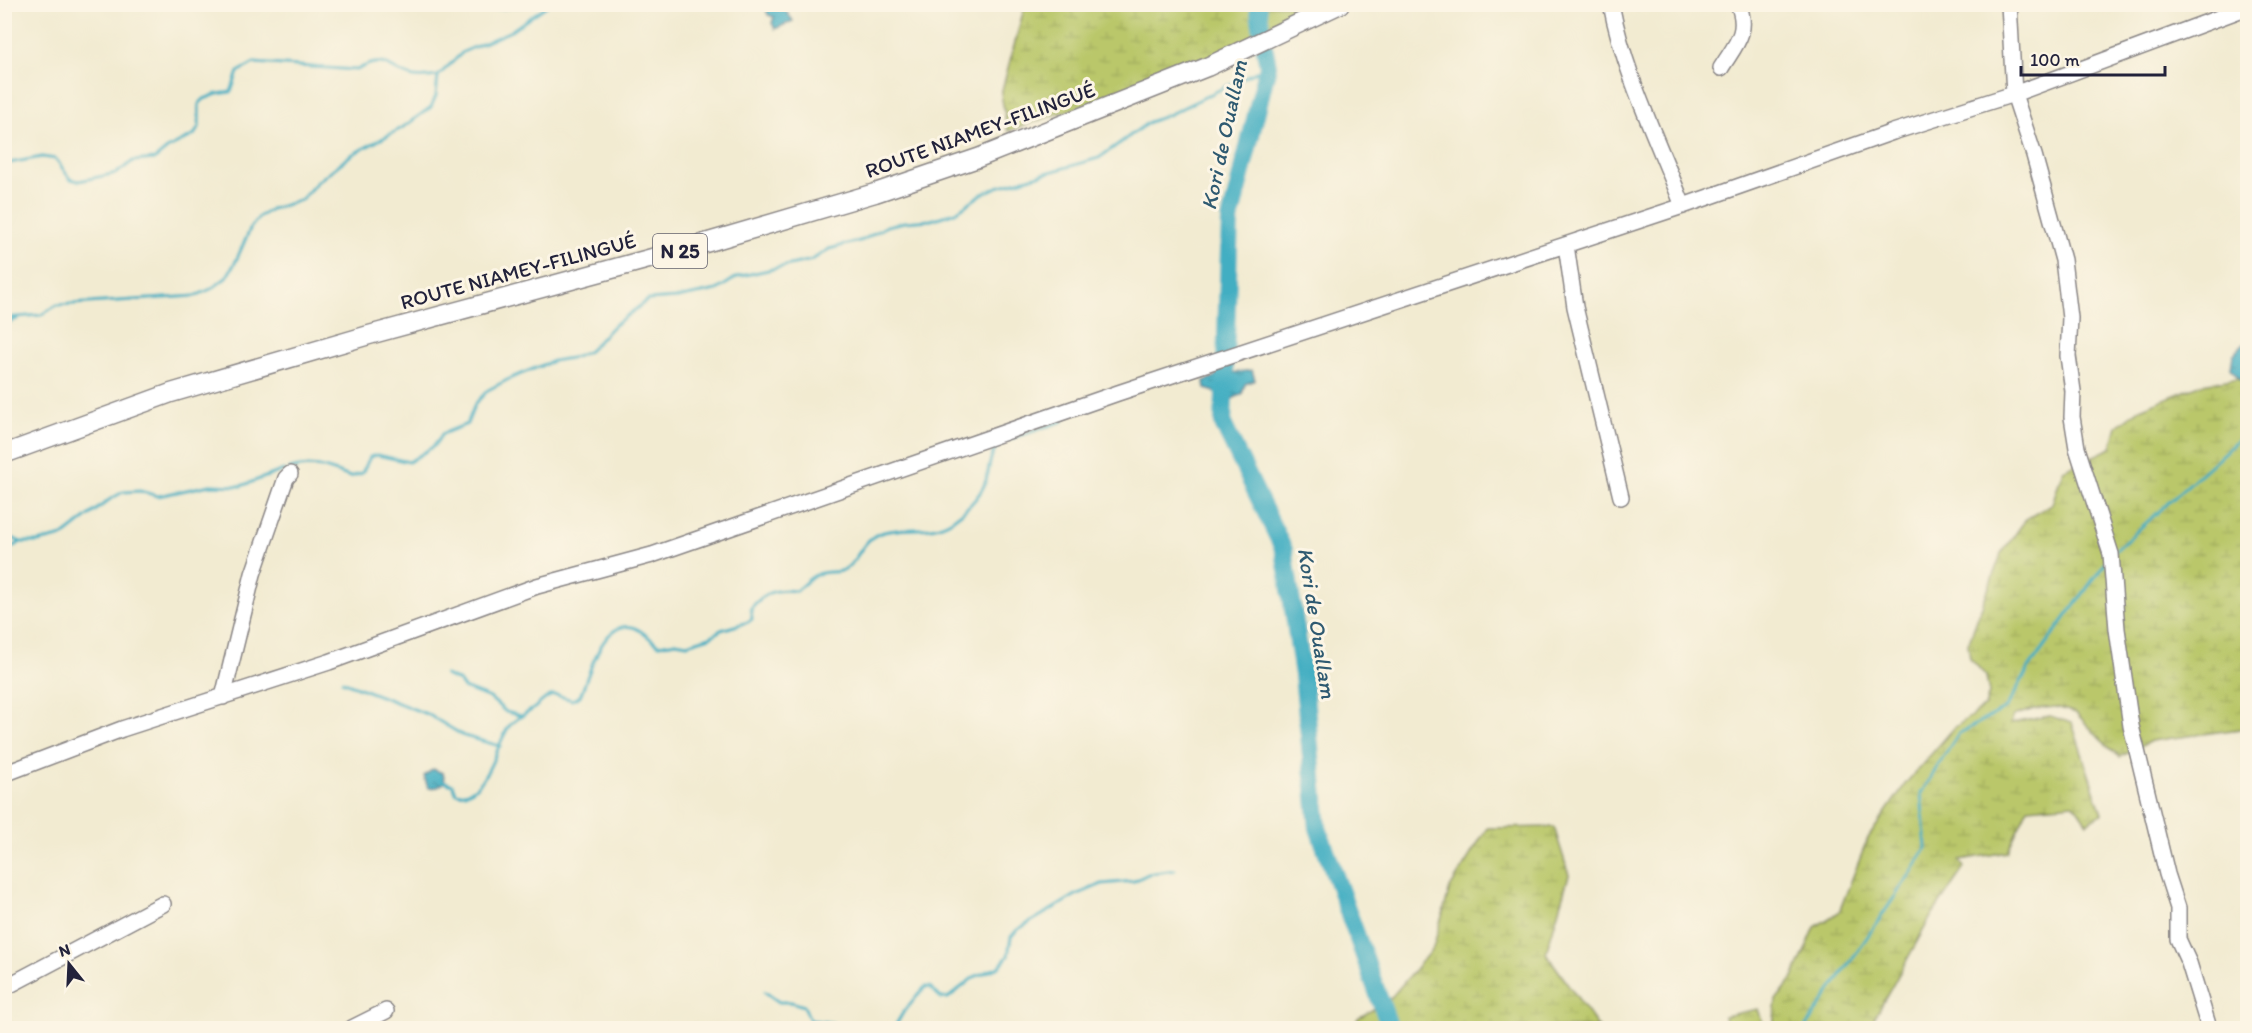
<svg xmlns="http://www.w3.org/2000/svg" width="2252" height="1033" font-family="Itim,sans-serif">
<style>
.wetland{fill:url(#wetland-marsh);stroke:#6e7452;stroke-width:1.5}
.water{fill:url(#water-ripples);stroke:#32687e;stroke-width:1.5}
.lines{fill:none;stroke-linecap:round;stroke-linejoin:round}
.stream{stroke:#43aec2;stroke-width:3}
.river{stroke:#43aec2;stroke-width:18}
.minor-casing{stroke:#8a8686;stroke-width:18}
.major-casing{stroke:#8a8686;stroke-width:21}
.minor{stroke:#fff;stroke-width:15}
.major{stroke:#fff;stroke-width:18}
.labels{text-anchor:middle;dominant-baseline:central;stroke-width:6;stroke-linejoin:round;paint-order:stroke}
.shield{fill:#fcf5e5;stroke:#63616e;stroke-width:1.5}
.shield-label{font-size:20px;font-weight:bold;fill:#22223b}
.street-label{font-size:21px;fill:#22223b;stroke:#fcf5e5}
.water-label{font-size:22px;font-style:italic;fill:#2f5a71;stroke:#fcf5e5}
</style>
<defs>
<pattern id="wetland-marsh" width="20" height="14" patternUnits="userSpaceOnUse" patternTransform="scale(1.5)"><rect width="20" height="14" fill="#bac76a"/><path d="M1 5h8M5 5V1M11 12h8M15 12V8" fill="none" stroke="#a0ab5d"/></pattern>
<pattern id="water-ripples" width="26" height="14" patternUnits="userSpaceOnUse" patternTransform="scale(1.5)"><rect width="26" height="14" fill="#43aec2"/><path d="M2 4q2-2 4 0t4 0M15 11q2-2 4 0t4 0" fill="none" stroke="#388d9f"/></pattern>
</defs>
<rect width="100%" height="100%" fill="#fcf5e5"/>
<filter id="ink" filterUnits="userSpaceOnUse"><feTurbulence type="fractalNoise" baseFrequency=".0167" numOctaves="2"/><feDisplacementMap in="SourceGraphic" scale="12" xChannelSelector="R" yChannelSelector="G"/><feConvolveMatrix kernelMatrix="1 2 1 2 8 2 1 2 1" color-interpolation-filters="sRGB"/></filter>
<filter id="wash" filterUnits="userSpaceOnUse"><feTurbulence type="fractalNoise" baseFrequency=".008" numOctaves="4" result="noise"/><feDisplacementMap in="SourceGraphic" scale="24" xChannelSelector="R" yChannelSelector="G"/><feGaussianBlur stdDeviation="1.35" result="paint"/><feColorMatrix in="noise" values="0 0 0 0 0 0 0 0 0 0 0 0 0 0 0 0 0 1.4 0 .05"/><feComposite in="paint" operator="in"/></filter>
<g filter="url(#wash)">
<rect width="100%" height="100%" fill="#f2ebd1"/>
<path class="wetland" d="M1025,5H1324L1153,82L1008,131L1001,94Z
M2239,378L2248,389L2247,728L2151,741L2120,757L2101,740L2076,713L2056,707L2034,709L2013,716L2011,723L2050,716L2072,723L2102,814L2087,823L2074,804L2028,808L2007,852L1960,860L1964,868L1932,915L1871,1024L1866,1028H1773L1776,1000L1793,978L1815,927L1839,912L1868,838L1906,783L1954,728L1985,706L1989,693L1986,676L1970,658L1968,644L2001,554L2026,519L2052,504L2063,470L2111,448L2117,426L2140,409L2202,384Z
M1554,827L1569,875L1546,953L1599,1028H1354L1358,1018L1389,1000L1433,948L1450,888L1487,828Z
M1758,1009L1764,1028H1726L1724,1016Z"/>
<path class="water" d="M768,5C782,4 786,10 793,21L775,29L772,23L774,17L768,15L765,6Z
M2243,344H2247V389L2231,368L2233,355Z
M1252,370L1255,380L1245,384L1242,394L1230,400L1222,394L1205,389L1204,381L1224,374Z
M433,769L443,773L445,782L438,787L428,788L424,776Z"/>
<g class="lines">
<path class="stream" d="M483,4L495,9L536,4
M4,164L42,157L56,159L70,179L79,181L117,173L133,161L155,159L167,149L194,135L199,127V104L204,99L217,94L231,92L238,72L254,63L357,70C387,52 389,72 414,77C421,78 431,77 438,76
M4,318L41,315L57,305L195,296L211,289L226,278L235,263L251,227L260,216L272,209L301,200L317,182L351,155L402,128L431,107L436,96L438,76L463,52L511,31L549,4
M4,324L17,319
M290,469C313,462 329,469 350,477L362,473L370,457L377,455L409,462L434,446L442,434L467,424L475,404L488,390L511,378L553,361L576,357L589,351L613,326L648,300L677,298L717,290L737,277L812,260L829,249L863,240L887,226L904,222L931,220L956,212L982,194L997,187L1099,158L1149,122L1168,115L1268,66
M4,534L21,542H38L63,536L109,500L123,492L140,491L158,496L210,485L241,486L284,470
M2116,550L2248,431
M4,552L21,542
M445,675L459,681L464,688L490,698L506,712L522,716
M342,681L429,715L464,736L500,746
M445,782L453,785L456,793C487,800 496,742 510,725C515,719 526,714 533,709C551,695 548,691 572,700L580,696C589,676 601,621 632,627C642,629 650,640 659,645L676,642L687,644L710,637L721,630L748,622L752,619L751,608C765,592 775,588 796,591C803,585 810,577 818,574C829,570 840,575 849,566C861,554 864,537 884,532C906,526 931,534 952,520C964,512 980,497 985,483C991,467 988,454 1001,442L1063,421
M765,992L779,1002H791L804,1006L810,1020L833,1023L836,1028
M894,1028L904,1011L925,987H930L941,998H948L974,977L999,967L1008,956L1011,937L1017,930L1076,895L1102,884L1134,881L1148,874L1175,870
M1805,1028L1913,870L1926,848L1921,793L1958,734L2006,708L2029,668L2106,562"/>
<path class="river" d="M1258,4L1262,33
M1265,50L1268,66L1230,220L1223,424L1284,550L1303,675L1318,828L1390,1028"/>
</g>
</g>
<g filter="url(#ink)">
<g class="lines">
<g class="minor-casing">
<path id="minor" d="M1611,4C1624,73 1658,141 1683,206
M2009,4L2014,94L2034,155L2063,260L2070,318L2068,356L2073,391L2072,417L2077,448L2111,554L2117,629L2131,726L2167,874L2178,908V939L2189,963L2209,1028
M1721,68C1735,45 1750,32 1738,4
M1566,245L1575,307L1621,497
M223,697L253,574L286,478L290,474
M4,774L122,729L329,662L537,586L652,555L1118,393L1683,206L1893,132L2014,94L2248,7
M4,988L163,904
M352,1028L386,1011"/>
</g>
<g class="major-casing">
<path id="major" d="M4,454L171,393L369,335L678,251L875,193L978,158L1207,67L1340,4"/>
</g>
<use href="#minor" class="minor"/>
<use href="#major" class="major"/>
</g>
</g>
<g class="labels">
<rect class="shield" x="653" y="234" width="54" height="34" rx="4.5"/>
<g class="shield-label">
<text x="680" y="251">N 25</text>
</g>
<g class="street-label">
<text transform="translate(980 130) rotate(-20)">ROUTE NIAMEY-FILINGUÉ</text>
<text transform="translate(518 271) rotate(-15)">ROUTE NIAMEY-FILINGUÉ</text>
</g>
<g class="water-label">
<text transform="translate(1224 135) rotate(-78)">Kori de Ouallam</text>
<text transform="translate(1317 623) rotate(81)">Kori de Ouallam</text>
</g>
</g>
<rect width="2252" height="1033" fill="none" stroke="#fcf5e5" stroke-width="24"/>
<g transform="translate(69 964) rotate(342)" stroke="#fcf5e5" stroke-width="4.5" paint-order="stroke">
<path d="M0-4.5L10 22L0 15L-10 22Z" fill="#22223b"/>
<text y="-9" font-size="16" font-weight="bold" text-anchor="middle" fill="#22223b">N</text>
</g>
<path d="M2021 66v9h144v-9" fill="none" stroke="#22223b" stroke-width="3"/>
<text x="2030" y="66" font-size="18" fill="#22223b" stroke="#fcf5e5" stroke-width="4.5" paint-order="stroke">100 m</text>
</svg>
